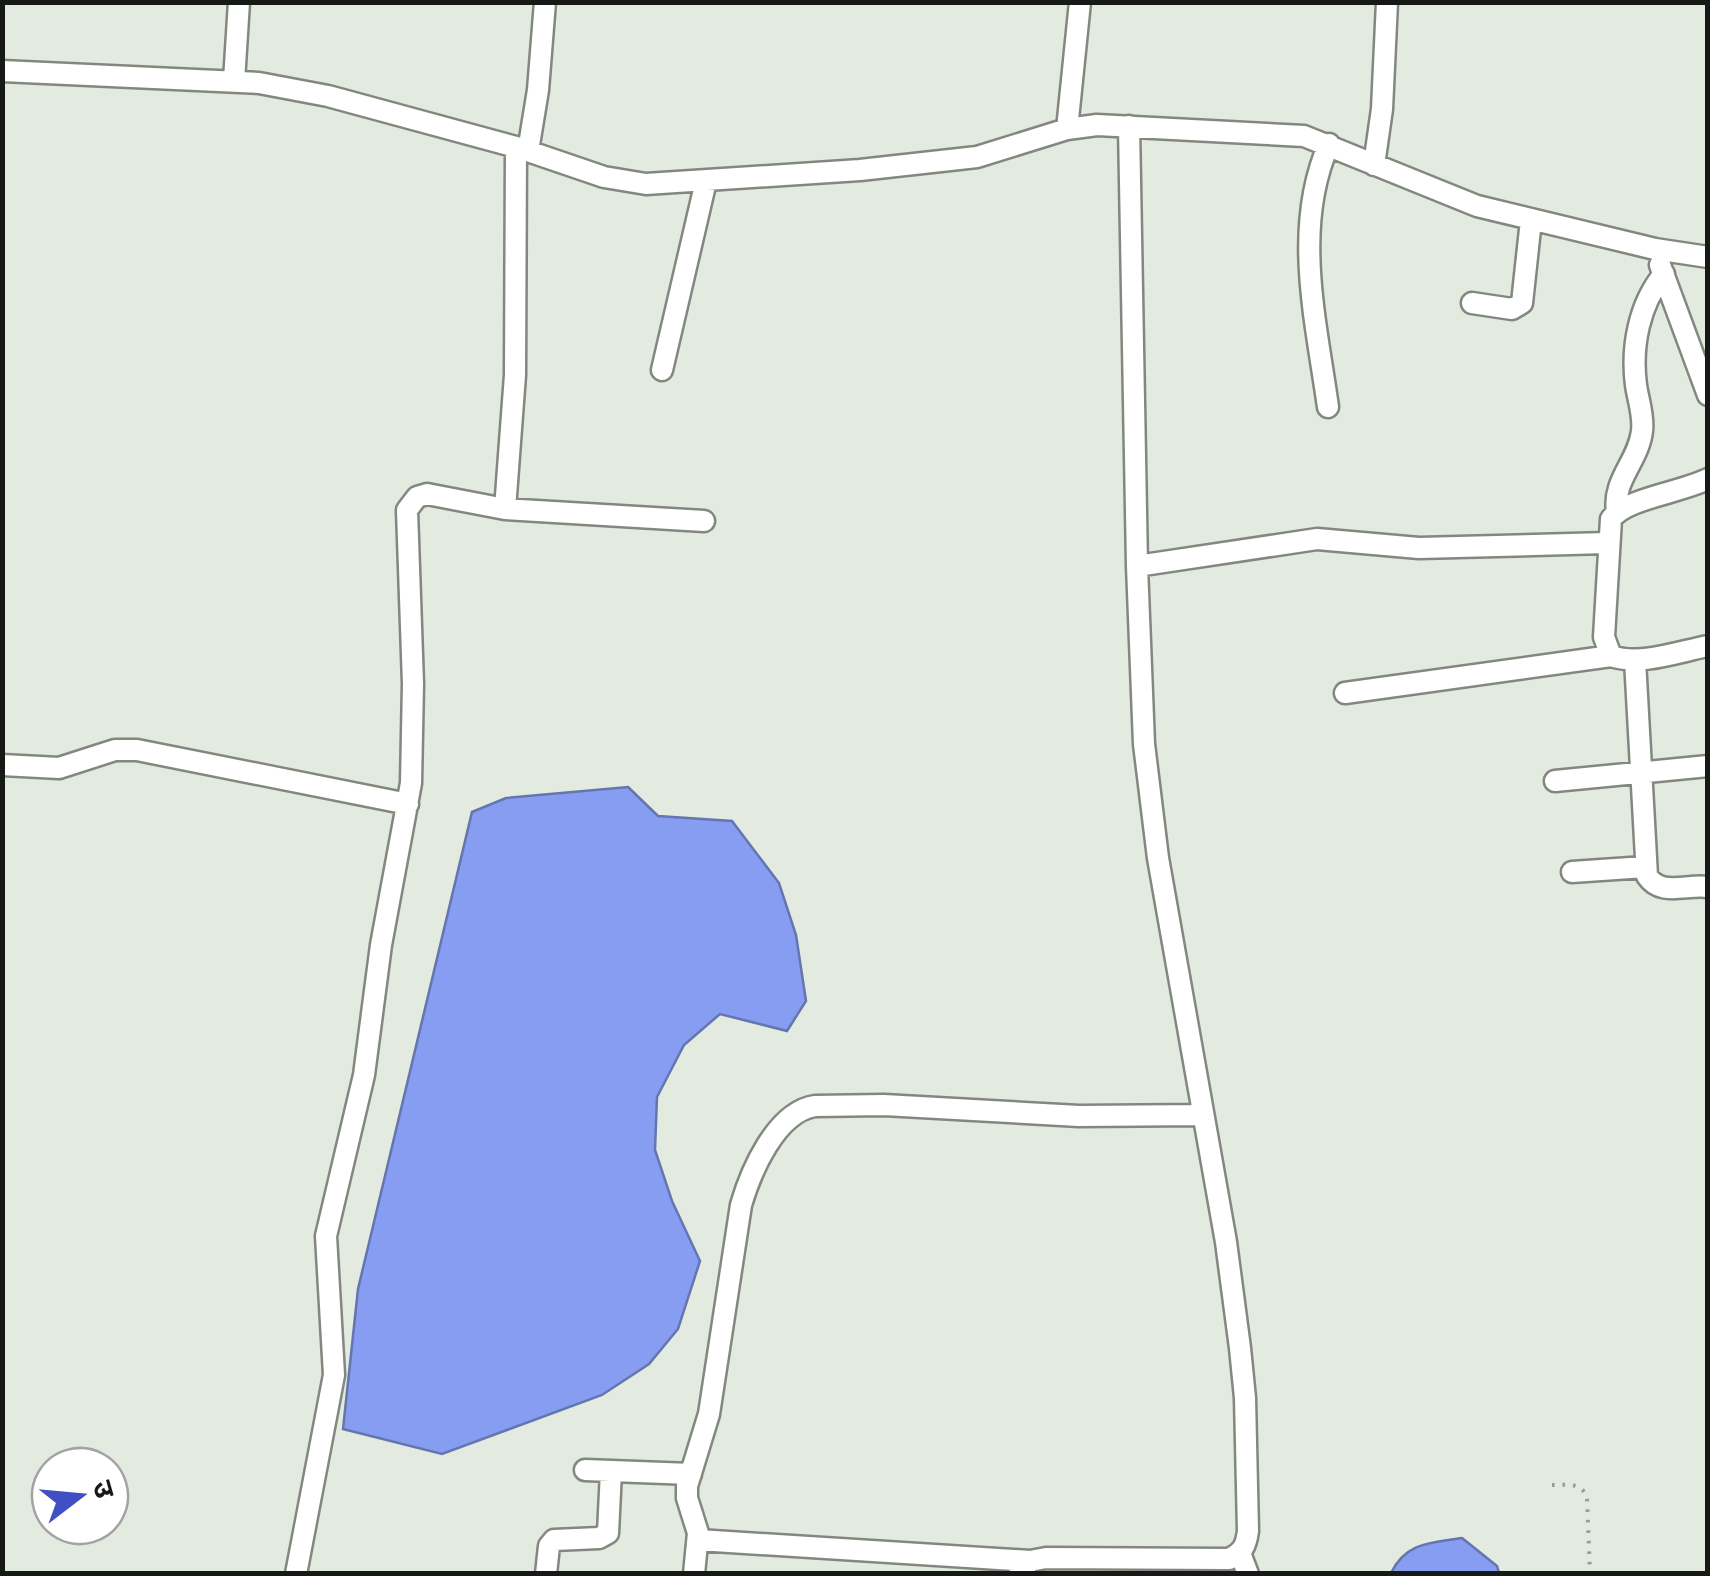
<svg xmlns="http://www.w3.org/2000/svg" width="1710" height="1576" font-family="'Source Serif 4','Noto Sans Devanagari',serif">
<style>
.water{fill:#879df1;stroke:#6575af;stroke-width:2.5}
.lines{fill:none;stroke-linecap:round;stroke-linejoin:round}
.street-casing{stroke:#82887f;stroke-width:25}
.path{stroke:#969b93;stroke-width:4;stroke-dasharray:2.5 8;stroke-linecap:butt}
.street{stroke:#fff;stroke-width:20}
</style>
<rect width="100%" height="100%" fill="#e3eadf"/>
<path class="water" d="M628,787L658,816L732,821L779,883L796,935L806,1001L787,1031L720,1014L684,1045L657,1097L655,1150L672,1201L700,1261L678,1329L649,1364L602,1395L442,1454L343,1429L358,1289L472,812L506,798Z
M1462,1538L1497,1566L1499,1573H1391C1406,1542 1431,1543 1462,1538Z"/>
<g class="lines">
<g class="street-casing">
<path id="street" d="M2,71L259,83L328,96L516,147L604,177L646,184L860,170L977,157L1067,129L1097,125L1304,136L1477,206L1655,249L1708,257
M234,81L239,2
M1067,129L1080,2
M528,151L538,90L545,2
M1374,165L1382,109L1387,2
M1660,265L1708,395
M1472,303L1512,309L1522,303L1531,220
M662,370L706,181
M1328,407C1316,321 1292,227 1329,144
M1708,479C1680,493 1627,498 1611,519L1604,637L1611,656C1640,666 1677,652 1708,646
M505,509L704,521
M1617,511C1612,481 1639,460 1642,431C1644,415 1638,400 1636,385C1631,347 1639,304 1664,274
M1137,566L1317,539L1419,548L1607,543
M1635,660L1647,876C1661,897 1686,884 1708,887
M1345,693L1611,656
M2,765L59,768L115,750H137L408,804
M1555,781L1708,766
M1572,872L1645,867
M585,1470L691,1474
M698,1540L1030,1561
M1240,1553L1248,1574
M296,1574L334,1375L326,1236L364,1075L381,945L411,783L413,684L407,510L417,497L427,494L505,509L515,375L516,147
M546,1574L549,1546L554,1540L599,1538L608,1533L611,1471
M694,1574L698,1533L687,1498V1486L709,1414L741,1205C751,1171 776,1112 815,1106L884,1105L1079,1116L1203,1115
M1019,1574L1030,1561L1046,1558L1229,1559C1243,1552 1246,1546 1248,1531L1245,1398L1240,1348L1226,1242L1158,858L1144,744L1137,566L1129,126"/>
</g>
<path class="path" d="M1552,1485C1567,1485 1581,1482 1587,1497L1590,1574"/>
<use href="#street" class="street"/>
</g>
<rect width="1710" height="1576" fill="none" stroke="#171916" stroke-width="10"/>
<g transform="translate(80 1496) rotate(74)"><circle r="48" fill="#ffffff" stroke="#a2a3a2" stroke-width="2.5"/>
<path d="M0-8L18 38L0 25L-18 38Z" fill="#4050c4"/>
<text y="-15" font-size="28" font-weight="bold" text-anchor="middle" fill="#171916">उ</text>
</g>
</svg>
